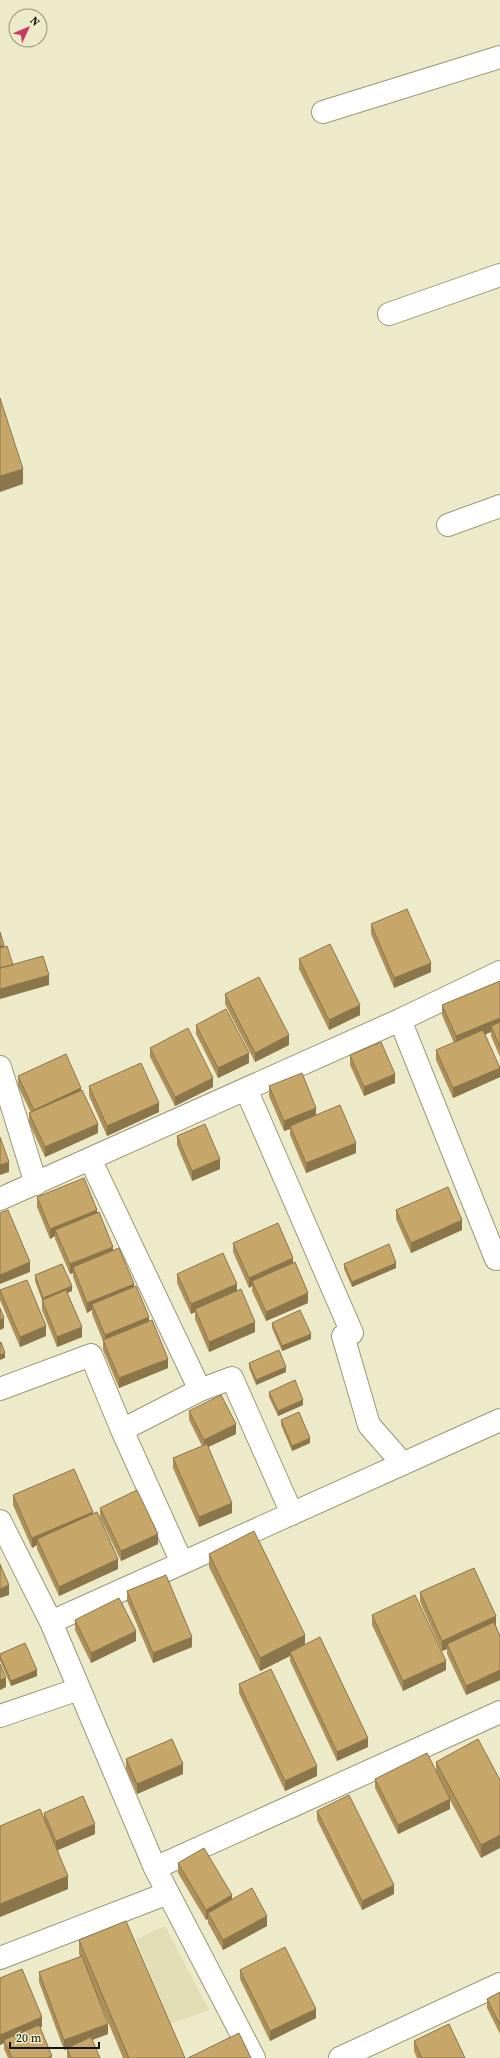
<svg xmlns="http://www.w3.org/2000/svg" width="500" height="2058" font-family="'Source Serif 4',serif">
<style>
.built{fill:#e1ddb5}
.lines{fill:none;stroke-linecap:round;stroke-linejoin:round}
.street-casing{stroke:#9a9778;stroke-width:24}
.street{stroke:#fff;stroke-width:22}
.wall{fill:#ab905a}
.shaded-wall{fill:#8b754a}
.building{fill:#c7a769;stroke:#8b754a}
</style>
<rect width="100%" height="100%" fill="#edeac9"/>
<path class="built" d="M165,1926L209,2010L170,2024L136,1939Z"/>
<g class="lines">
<g class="street-casing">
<path id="street" d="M323,112L500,57
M389,314L500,275
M448,525L500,506
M400,1020L496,1259
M0,1067L36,1184
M246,1089L352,1333
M90,1159L200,1390
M0,1199L400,1020L500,972
M343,1336L369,1425L403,1464
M0,1389L91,1355L122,1430L200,1390L232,1378L292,1514
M122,1430L182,1563
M0,1521L51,1622L500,1420
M51,1622L155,1868L500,1712
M0,1716L79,1689
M155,1868L254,2058
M0,1958L168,1893
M340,2058L500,1984"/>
</g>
<use href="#street" class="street"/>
</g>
<path class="wall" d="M371,924L431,972L394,988L371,934Z
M299,959L360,1015L329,1030L299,969Z
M500,981V1057L491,1036V1032L485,1034L500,1077L453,1098L436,1060V1050L454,1043L442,1015V1005Z
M225,994L289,1045L255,1062L225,1004Z
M196,1025L249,1063L218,1078L196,1034Z
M150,1048L213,1087L175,1106L150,1057Z
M350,1055L395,1083L364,1096L350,1065Z
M18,1076L81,1090L98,1133L45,1157L29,1123V1113H31L18,1086Z
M89,1086L159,1112L107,1136L89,1096Z
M269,1086L316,1115L356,1153L306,1173L290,1135V1129L284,1131L269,1096Z
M177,1136L220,1169L192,1181L177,1145Z
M37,1197L97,1213L113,1251L134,1287L149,1321L168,1368L119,1388L103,1350V1341L92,1314V1310L87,1313L73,1277V1273L70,1274L55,1239V1236L50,1239L37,1207Z
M396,1210L462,1230L411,1253L396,1219Z
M233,1243L293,1263L308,1303L266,1321L252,1291V1286L249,1288L233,1252Z
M344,1264L396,1268L352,1287L344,1269Z
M177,1274L237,1290L255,1332L209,1352L195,1319V1312L191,1314L177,1283Z
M35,1275L72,1291L67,1293L82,1337L57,1347L42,1310V1300L35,1281Z
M0,1290L46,1336L20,1347L0,1300Z
M272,1323L311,1339L282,1351L272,1328Z
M249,1363L286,1372L256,1385L249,1368Z
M269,1392L303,1405L278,1416L269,1397Z
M189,1411L236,1434L208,1447L232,1513L199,1527L173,1468V1458L202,1446L189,1420Z
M281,1420L310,1443L292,1451L281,1425Z
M13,1495L93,1514L118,1569L59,1596L37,1549V1545L32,1548L13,1505Z
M100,1508L158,1544L121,1561L100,1517Z
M209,1554L305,1644L368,1747L337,1761L290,1661V1656L260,1671L209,1567Z
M127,1591L192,1647L153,1663L127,1601Z
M420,1592L496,1626V1627L500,1636V1680L466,1695L447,1654V1649L442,1651L420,1602Z
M372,1615L446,1670L403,1691L372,1625Z
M75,1620L136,1641L91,1663L75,1630Z
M0,1654L37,1676L11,1686L0,1661Z
M239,1684L317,1776L285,1791L239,1693Z
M126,1759L183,1774L137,1794L126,1769Z
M436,1762L500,1780L481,1858L450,1800V1809L398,1834L375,1788V1779L436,1772Z
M317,1811L394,1894L362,1910L317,1820Z
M44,1813L95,1834L57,1850L68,1889L0,1917V1826L44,1818Z
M178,1863L232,1899L267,1926L223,1950L208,1923V1919L206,1920L178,1873Z
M79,1940L185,2058H123L97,1995L108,2034L92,2040L100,2058H67V2049L64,2050L39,1982V1972L80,1957L79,1953Z
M22,1969L42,2027H40L52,2058H8L4,2049V2043L0,2045Z
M240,1970L316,2018L270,2041L240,1979Z
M500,1992V2034L487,2008V1999Z
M414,2041L465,2058H417L414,2051Z"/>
<path class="shaded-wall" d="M23,469V484L0,492V476Z
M4,945V950L0,951V946Z
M431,963V972L394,988V978Z
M49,975V985L0,999V989Z
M360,1005V1015L329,1030V1020Z
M500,1018V1028L491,1026V1032L456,1046V1036Z
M289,1035V1045L255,1062V1053Z
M249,1053V1063L218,1078V1068Z
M500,1068V1077L453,1098V1088Z
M395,1074V1083L364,1096V1087Z
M213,1078V1087L175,1106V1097Z
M81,1088V1098L34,1120V1110Z
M159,1103V1112L107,1136V1126Z
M316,1108V1118L290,1126V1129L284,1131V1121Z
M98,1124V1133L45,1157V1147Z
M356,1143V1153L306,1173V1163Z
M220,1159V1169L192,1181V1171Z
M9,1162V1172L0,1175V1165Z
M97,1210V1219L55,1230V1236L50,1239V1229Z
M462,1220V1230L411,1253V1243Z
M113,1247V1256L73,1267V1273L70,1274V1264Z
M293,1258V1268L252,1281V1286L249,1288V1278Z
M30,1262V1272L0,1284V1275Z
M396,1263V1268L352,1287V1282Z
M134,1284V1293L92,1304V1310L87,1313V1303Z
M237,1284V1293L195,1309V1312L191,1314V1304Z
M72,1286V1291L43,1303V1298Z
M308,1293V1303L266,1321V1312Z
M149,1317V1327L105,1345V1335Z
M4,1318V1328L0,1330V1320Z
M255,1322V1332L209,1352V1342Z
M46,1326V1336L20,1347V1337Z
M82,1327V1337L57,1347V1337Z
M311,1334V1339L282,1351V1346Z
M5,1353V1358L0,1360V1355Z
M168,1359V1368L119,1388V1378Z
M286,1367V1372L256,1385V1380Z
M303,1400V1405L278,1416V1411Z
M236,1424V1434L204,1449V1440Z
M310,1438V1443L292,1451V1446Z
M232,1503V1513L199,1527V1517Z
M93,1512V1521L37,1539V1545L32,1548V1538Z
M158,1534V1544L121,1561V1551Z
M118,1559V1569L59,1596V1587Z
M9,1585V1595L0,1598V1589Z
M496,1616V1626L448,1648L447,1644V1649L442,1651V1641Z
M136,1631V1641L91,1663V1653Z
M305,1635V1648L290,1652V1656L260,1671V1658Z
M192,1637V1647L153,1663V1653Z
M446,1661V1670L403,1691V1681Z
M37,1670V1676L11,1686V1681Z
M500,1670V1680L466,1695V1686Z
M6,1678V1687L0,1690V1680Z
M368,1738V1747L337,1761V1752Z
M183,1764V1774L137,1794V1784Z
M317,1766V1776L285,1791V1781Z
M450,1799V1809L398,1834V1825Z
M95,1824V1834L56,1851V1841Z
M500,1835V1848L481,1858V1845Z
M68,1876V1889L0,1917V1904Z
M394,1885V1894L362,1910V1901Z
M232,1895V1905L208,1913V1919L206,1920V1910Z
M267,1916V1926L223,1950V1940Z
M316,2009V2018L270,2041V2031Z
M42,2017V2027L5,2042L4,2040V2043L0,2045V2035Z
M108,2024V2034L68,2049L67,2048V2049L64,2050V2040Z"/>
<path class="building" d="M0,398L23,469L0,476Z
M407,909L431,963L394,978L371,924Z
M0,932L4,945L0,946Z
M330,944L360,1005L329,1020L299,959Z
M7,946L13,965L0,968V948Z
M43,956L49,975L0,989V968Z
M259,977L289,1035L255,1053L225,994Z
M500,981V1018L456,1036L442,1005Z
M226,1009L249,1053L218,1068L196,1025Z
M500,1022V1047L491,1026Z
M188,1028L213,1078L175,1097L150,1048Z
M483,1030L500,1068L453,1088L436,1050Z
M381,1042L395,1074L364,1087L350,1055Z
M66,1054L81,1088L34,1110L18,1076Z
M141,1063L159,1103L107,1126L89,1086Z
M302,1073L316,1108L284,1121L269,1086Z
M82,1090L98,1124L45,1147L29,1113Z
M340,1105L356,1143L306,1163L290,1126Z
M205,1124L220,1159L192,1171L177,1136Z
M0,1137L9,1162L0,1165Z
M84,1178L97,1210L50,1229L37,1197Z
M448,1187L462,1220L411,1243L396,1210Z
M8,1210L30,1262L0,1275V1213Z
M99,1212L113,1247L70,1264L55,1230Z
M278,1223L293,1258L249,1278L233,1243Z
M389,1244L396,1263L352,1282L344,1264Z
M119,1248L134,1284L87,1303L73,1267Z
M223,1253L237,1284L191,1304L177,1274Z
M295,1262L308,1293L266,1312L252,1281Z
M62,1264L72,1286L43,1298L35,1275Z
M27,1280L46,1326L20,1337L0,1290Z
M136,1286L149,1317L105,1335L92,1304Z
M241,1289L255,1322L209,1342L195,1309Z
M66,1290L82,1327L57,1337L42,1300Z
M0,1308L4,1318L0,1320Z
M300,1310L311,1334L282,1346L272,1323Z
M152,1320L168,1359L119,1378L103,1340Z
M1,1342L5,1353L0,1355V1343Z
M279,1350L286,1367L256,1380L249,1363Z
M295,1380L303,1400L278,1411L269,1392Z
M221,1395L236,1424L204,1440L189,1411Z
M299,1412L310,1438L292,1446L281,1420Z
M207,1444L232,1503L199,1517L173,1458Z
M74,1469L93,1512L32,1538L13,1495Z
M137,1490L158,1534L121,1551L100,1508Z
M97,1512L118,1559L59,1587L37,1539Z
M254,1531L305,1635L260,1658L209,1554Z
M0,1564L9,1585L0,1589Z
M474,1568L496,1616L442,1641L420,1592Z
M166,1575L192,1637L153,1653L127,1591Z
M415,1595L446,1661L403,1681L372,1615Z
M119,1598L136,1631L91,1653L75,1620Z
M494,1622L500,1636V1670L466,1686L447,1644Z
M320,1637L368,1738L337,1752L290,1652Z
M25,1643L37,1670L11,1681L0,1656V1654Z
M0,1664L6,1678L0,1680Z
M271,1669L317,1766L285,1781L239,1684Z
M172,1739L183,1764L137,1784L126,1759Z
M478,1739L500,1780V1835L481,1845L436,1762Z
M427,1753L450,1799L398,1825L375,1779Z
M349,1795L394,1885L362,1901L317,1811Z
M83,1796L95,1824L56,1841L44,1813Z
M40,1809L68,1876L0,1904V1826Z
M204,1848L232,1895L206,1910L178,1863Z
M252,1888L267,1916L223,1940L208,1913Z
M126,1921L185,2058H129L79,1940Z
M285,1947L316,2009L270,2031L240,1970Z
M82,1956L108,2024L64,2040L39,1972Z
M22,1969L42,2017L0,2035V1978Z
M500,1992V2025L487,1999Z
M449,2024L465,2058H422L414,2041Z
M39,2025L52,2056L47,2058H12L4,2040Z
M239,2033L251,2058H188Z
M91,2037L100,2058H71L67,2048Z"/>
<g transform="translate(28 28) rotate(46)"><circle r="19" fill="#edeac9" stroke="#96947b"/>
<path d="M0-3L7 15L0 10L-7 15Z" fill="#c83a65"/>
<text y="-6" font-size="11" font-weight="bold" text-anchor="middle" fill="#131207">N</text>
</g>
<path d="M10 2042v6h89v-6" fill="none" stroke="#131207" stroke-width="2"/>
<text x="16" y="2042" font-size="12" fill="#131207" stroke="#edeac9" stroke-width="3" paint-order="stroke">20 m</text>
</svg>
